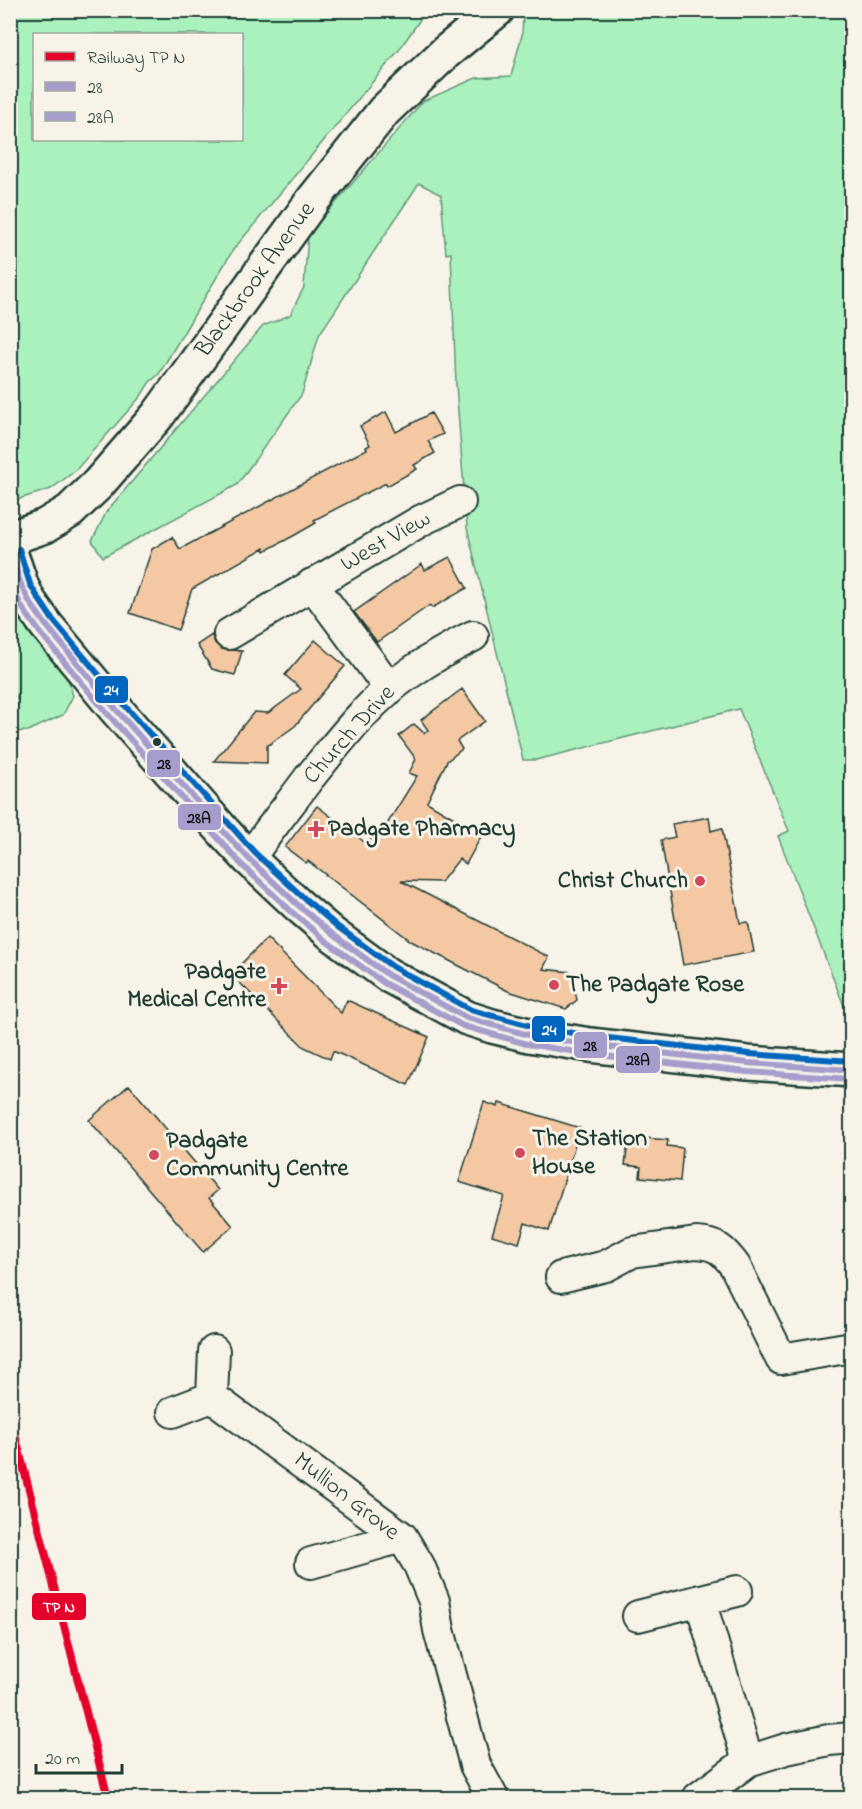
<svg xmlns="http://www.w3.org/2000/svg" width="862" height="1809" font-family="'Indie Flower',sans-serif">
<style>
.green{fill:#aaf1be;stroke:#649779;stroke-width:1.5;fill-rule:evenodd}
.building{fill:#f5c8a4;stroke:#1f3d34;stroke-width:1.5}
.lines{fill:none;stroke-linecap:round;stroke-linejoin:round}
.street-casing{stroke:#1f3d34;stroke-width:34}
.secondary-casing{stroke:#1f3d34;stroke-width:38}
.street{stroke:#f7f3e8;stroke-width:30}
.secondary{stroke:#f7f3e8;stroke-width:33}
.bus-1-casing{stroke:#f7f3e8;stroke-width:10}
.bus-2-casing{stroke:#f7f3e8;stroke-width:10}
.bus-3-casing{stroke:#f7f3e8;stroke-width:10}
.bus-1{stroke:#a69dcd;stroke-width:6}
.bus-2{stroke:#a69dcd;stroke-width:6}
.bus-3{stroke:#0065bd;stroke-width:6}
.rail-1-casing{stroke:#f7f3e8;stroke-width:12}
.rail-1{stroke:#e4002b;stroke-width:8}
.bus-dot{fill:#1f3d34;stroke:#f7f3e8;stroke-width:2}
.poi-dot{fill:#d1495b;stroke:#f7f3e8;stroke-width:2}
.labels{text-anchor:middle;dominant-baseline:central;stroke-width:6;stroke-linejoin:round;paint-order:stroke}
.street-label{font-size:24px;fill:#1f3d34;stroke:#f7f3e8}
.poi-label{font-size:24px;font-weight:bold;fill:#1f3d34;stroke:#f7f3e8;text-anchor:start}
.line-badge{stroke:#f7f3e8;stroke-width:2}
.badge-label{font-size:16px;text-anchor:middle;font-weight:bold;fill:#fff}
.pale-badge-label{font-size:16px;text-anchor:middle;font-weight:bold;fill:#111}
</style>
<rect width="100%" height="100%" fill="#f7f3e8"/>
<filter id="ink" filterUnits="userSpaceOnUse"><feTurbulence type="fractalNoise" baseFrequency=".0167" numOctaves="2"/><feDisplacementMap in="SourceGraphic" scale="12" xChannelSelector="R" yChannelSelector="G"/><feConvolveMatrix kernelMatrix="1 2 1 2 8 2 1 2 1" color-interpolation-filters="sRGB"/></filter>
<g filter="url(#ink)">
<path class="green" d="M11,10L426,11L399,50L233,250L159,374L149,383L141,396L75,471L51,489L22,498L11,504ZM242,34V140H34V34Z
M528,11H851V1024L778,836L789,831L739,709L536,760H523L467,528L456,385L451,253L446,254L441,195L419,183L319,335L302,394L237,485L103,557L92,541L107,511L263,326L290,315L304,287L308,235L423,101L476,78L511,76L522,35L523,15L528,13Z
M10,611L65,667L73,696L63,715L28,731L11,732V703L18,698L11,693Z"/>
<path class="building" d="M386,412L396,432L431,413L443,434L428,441L435,453L414,465L417,469L387,486L386,483L314,520L316,523L295,535L265,551L264,548L192,589L178,630L130,613L152,549L172,537L180,549L367,449L366,447L370,445L360,426Z
M450,557L467,588L432,608L430,605L377,642L354,612L422,564L425,570Z
M212,635L215,643L221,649L242,651L235,675L212,669L197,645Z
M315,640L345,666L295,726L267,746V763L214,761L254,712L268,713L301,689L285,675Z
M462,689L485,721L457,741L462,749L447,761L427,802L454,818L453,819L482,835L466,864L459,859L441,882L401,881L549,957L543,969L571,972L577,1000L566,1009L508,991L411,941L308,861L306,863L285,847L317,806L367,844L375,834L379,837L417,776L409,773L416,759L399,736L414,724L424,733L428,730L421,720Z
M709,817L711,831L722,828L740,923L748,922L754,952L683,965L661,840L675,837L672,824Z
M267,938L341,1013L347,1000L429,1037L408,1085L333,1051L330,1059L304,1047L231,974Z
M129,1085L218,1190L209,1198L233,1226L203,1252L89,1120Z
M484,1102L498,1107L499,1103L580,1128L549,1231L525,1223L519,1243L492,1235L504,1196L459,1182Z
M644,1138L668,1140L667,1146L683,1148L680,1181L640,1177L641,1167L625,1165L628,1142L643,1143Z"/>
<g class="lines">
<g class="street-casing">
<path id="street" d="M312,584L390,689
M229,634L422,520L460,502
M249,859C268,831 289,805 309,778C340,740 369,701 410,673C430,659 451,647 473,636
M561,1277L606,1266L632,1252L696,1243C717,1244 723,1250 735,1266L781,1359L852,1347
M212,1397L402,1537L419,1565L434,1601L439,1630L475,1765L493,1798
M173,1412L212,1397L214,1351
M311,1563L402,1537
M700,1600L748,1761
M638,1616L737,1591
M698,1798L748,1761L786,1749L829,1740L852,1738"/>
</g>
<g class="secondary-casing">
<path id="secondary" d="M10,538L45,526L70,511L98,484L158,415L313,200L384,111L446,52L497,10
M10,552L22,587L29,601L46,625L113,706L224,832L249,859L298,905L332,934L388,975L467,1018L492,1026L529,1035L590,1045L748,1063L852,1070"/>
</g>
<use href="#street" class="street"/>
<use href="#secondary" class="secondary"/>
<g class="bus-1-casing">
<path id="bus-1" d="M10,553L22,587L29,601L46,625L113,706L224,832L249,859L298,905L332,934L388,975L467,1018L529,1035L590,1045L748,1063L852,1070"/>
</g>
<g class="bus-2-casing">
<path id="bus-2" d="M10,581L21,606L39,631L106,712L242,865L292,912L326,941L384,983L463,1026L527,1044L589,1054L747,1072L851,1079"/>
</g>
<g class="bus-3-casing">
<path id="bus-3" d="M19,549L30,584L37,596L53,620L120,700L231,826L255,853L304,898L338,927L393,967L471,1010L531,1026L591,1036L749,1054L852,1061"/>
</g>
<use href="#bus-1" class="bus-1"/>
<use href="#bus-2" class="bus-2"/>
<use href="#bus-3" class="bus-3"/>
<g class="rail-1-casing">
<path id="rail-1" d="M10,1415L108,1798"/>
</g>
<use href="#rail-1" class="rail-1"/>
</g>
</g>
<circle class="bus-dot" cx="157" cy="742" r="5"/>
<g class="poi-dot">
<path d="M313 820h6v6h6v6h-6v6h-6v-6h-6v-6h6z"/>
<circle cx="700" cy="881" r="6"/>
<circle cx="554" cy="985" r="6"/>
<path d="M276 977h6v6h6v6h-6v6h-6v-6h-6v-6h6z"/>
<circle cx="520" cy="1153" r="6"/>
<circle cx="154" cy="1155" r="6"/>
</g>
<g class="labels">
<g class="street-label">
<text transform="translate(256 280) rotate(-54)">Blackbrook Avenue</text>
<text transform="translate(386 542) rotate(-30)">West View</text>
<text transform="translate(350 735) rotate(-48)">Church Drive</text>
<text transform="translate(346 1497) rotate(38)">Mullion Grove</text>
</g>
<g class="poi-label">
<text x="328" y="829">Padgate Pharmacy</text>
<text x="688" y="881" text-anchor="end">Christ Church</text>
<text x="266" y="972" text-anchor="end">Padgate<tspan x="266" dy="28">Medical Centre</tspan></text>
<text x="566" y="985">The Padgate Rose</text>
<text x="532" y="1139">The Station<tspan x="532" dy="28">House</tspan></text>
<text x="166" y="1141">Padgate<tspan x="166" dy="28">Community Centre</tspan></text>
</g>
</g>
<g class="line-badge">
<rect x="94" y="675" width="35" height="29" rx="6" fill="#0065bd"/>
<rect x="146" y="749" width="35" height="29" rx="6" fill="#a69dcd"/>
<rect x="177" y="803" width="45" height="28" rx="6" fill="#a69dcd"/>
<rect x="531" y="1015" width="35" height="28" rx="6" fill="#0065bd"/>
<rect x="573" y="1031" width="35" height="28" rx="6" fill="#a69dcd"/>
<rect x="615" y="1045" width="46" height="29" rx="6" fill="#a69dcd"/>
<rect x="31" y="1592" width="56" height="29" rx="6" fill="#e4002b"/>
</g>
<g class="badge-label">
<text x="111" y="695">24</text>
<text x="549" y="1035">24</text>
<text x="59" y="1612">TP N</text>
</g>
<g class="pale-badge-label">
<text x="164" y="769">28</text>
<text x="199" y="823">28A</text>
<text x="590" y="1051">28</text>
<text x="638" y="1065">28A</text>
</g>
<rect width="862" height="1809" fill="none" stroke="#f7f3e8" stroke-width="36"/>
<rect x="18" y="18" width="826" height="1773" fill="none" stroke="#1f3d34" stroke-width="2" filter="url(#ink)"/>
<rect x="33" y="33" width="210" height="108" fill="#f7f3e8" stroke="#a1aaa0" stroke-width="1.5"/>
<rect x="45" y="52" width="30" height="9" fill="#e4002b" stroke="#a1aaa0" stroke-width="1.5"/>
<text x="87" y="63" font-size="18" fill="#1f3d34">Railway TP N</text>
<rect x="45" y="82" width="30" height="9" fill="#a69dcd" stroke="#a1aaa0" stroke-width="1.5"/>
<text x="87" y="93" font-size="18" fill="#1f3d34">28</text>
<rect x="45" y="112" width="30" height="9" fill="#a69dcd" stroke="#a1aaa0" stroke-width="1.5"/>
<text x="87" y="123" font-size="18" fill="#1f3d34">28A</text>
<path d="M36 1764v9h86v-9" fill="none" stroke="#1f3d34" stroke-width="3"/>
<text x="45" y="1764" font-size="18" fill="#1f3d34" stroke="#f7f3e8" stroke-width="4.5" paint-order="stroke">20 m</text>
</svg>
